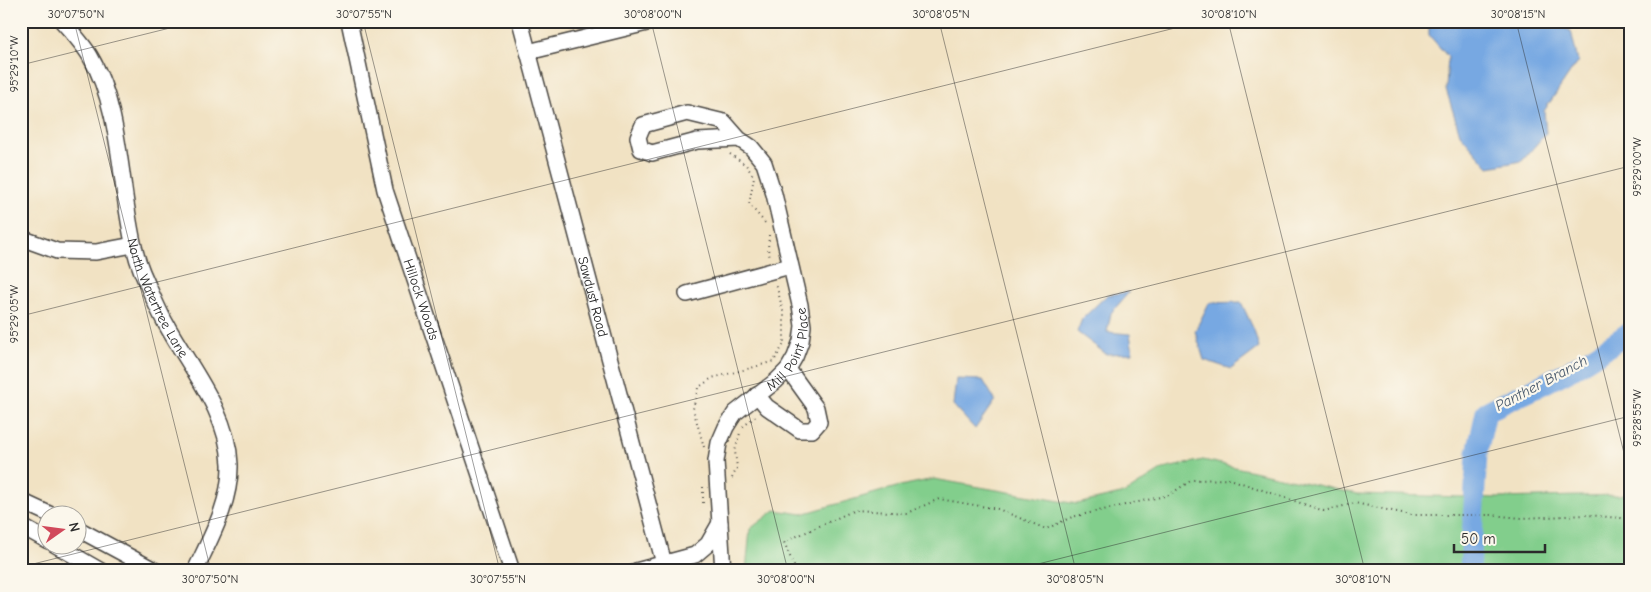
<svg xmlns="http://www.w3.org/2000/svg" width="1651" height="592" font-family="'Comic Neue',sans-serif">
<style>
.green{fill:#82ce8c;stroke:#567c5c}
.water{fill:#77a8e2;stroke:#516a86}
.lines{fill:none;stroke-linecap:round;stroke-linejoin:round}
.river{stroke:#77a8e2;stroke-width:21}
.minor-casing{stroke:#494642;stroke-width:18}
.path{stroke:#494642;stroke-width:2;stroke-dasharray:1 4;stroke-linecap:butt}
.minor{stroke:#fff;stroke-width:15}
.ticks{fill:none;stroke:#2b2b2b;stroke-width:1;stroke-opacity:0.45}
.labels{text-anchor:middle;dominant-baseline:central;stroke-width:4.5;stroke-linejoin:round;paint-order:stroke}
.street-label{font-size:14px;fill:#2b2b2b;stroke:#fbf7ec}
.water-label{font-size:15px;font-style:italic;fill:#46576b;stroke:#fbf7ec}
.neatline{fill:none;stroke:#2b2b2b;stroke-width:2}
.ticks-label{font-size:12px;text-anchor:middle;fill:#2b2b2b}
</style>
<rect width="100%" height="100%" fill="#fbf7ec"/>
<filter id="ink" filterUnits="userSpaceOnUse"><feTurbulence type="fractalNoise" baseFrequency=".02" numOctaves="2"/><feDisplacementMap in="SourceGraphic" scale="10" xChannelSelector="R" yChannelSelector="G"/><feConvolveMatrix kernelMatrix="1 2 1 2 8 2 1 2 1" color-interpolation-filters="sRGB"/></filter>
<filter id="wash" filterUnits="userSpaceOnUse"><feTurbulence type="fractalNoise" baseFrequency=".0096" numOctaves="4" result="noise"/><feDisplacementMap in="SourceGraphic" scale="20" xChannelSelector="R" yChannelSelector="G"/><feGaussianBlur stdDeviation="1.12" result="paint"/><feColorMatrix in="noise" values="0 0 0 0 0 0 0 0 0 0 0 0 0 0 0 0 0 1.4 0 .05"/><feComposite in="paint" operator="in"/></filter>
<g filter="url(#wash)">
<rect width="100%" height="100%" fill="#f1e2c3"/>
<path class="green" d="M1203,460L1357,494L1499,498L1620,495L1630,492V571H746L750,529L775,510L802,514L900,486L934,479L1077,504L1125,493L1163,469Z"/>
<path class="water" d="M1429,21H1546L1571,31L1578,61L1544,111L1546,133L1522,161L1489,167L1460,134L1446,89L1448,57L1429,35Z
M1129,292L1111,313L1107,332L1130,334L1133,353L1106,354L1077,332L1082,319L1107,295Z
M1241,302L1254,330L1259,348L1231,369L1204,360L1195,331L1209,303Z
M956,379L983,380L995,400L975,429L953,405Z"/>
<g class="lines">
<path class="river" d="M1470,571L1477,453L1486,412C1508,400 1531,391 1553,379C1580,366 1605,349 1630,332"/>
</g>
</g>
<g filter="url(#ink)">
<g class="lines">
<g class="minor-casing">
<g id="minor">
<path id="s1" d="M62,21C72,32 83,44 90,56C115,98 119,156 126,203C130,227 133,250 142,272C150,290 157,308 166,324C190,368 228,412 230,464C231,502 211,537 195,571"/>
<path id="s2" d="M349,21L385,190L512,571"/>
<path id="s3" d="M520,21L666,571"/>
<path d="M528,52L655,21"/>
<path d="M21,238L57,251L96,252L133,245"/>
<path d="M687,294L790,266"/>
<path d="M757,395L767,407L800,430H812L819,422L816,408L788,369"/>
<path d="M21,501L49,514"/>
<path d="M21,526L48,541"/>
<path d="M78,529L156,571"/>
<path d="M54,544L101,571"/>
<path d="M636,571L695,555L708,544L720,523"/>
<path id="s4" d="M723,571L716,461L719,443L726,427L735,413L776,381L788,369L795,357L801,341L803,326L800,305L774,194L764,163L751,147L739,139L724,122L687,113L643,125L638,137L641,149L652,153L697,141L739,139"/>
</g>
</g>
<path class="path" d="M730,154L746,165L754,177L749,204L766,224
M769,235L768,249L770,258
M743,427L757,415
M704,447L693,409L698,388L712,378L751,368L774,361L784,344V315L776,284
M732,478L737,468L735,451L740,433
M703,487V505H705
M21,562L43,571
M796,571L784,542L855,510L907,513L939,499L998,509L1046,529L1072,517L1169,495L1192,480L1230,479L1324,511L1355,503L1411,515H1491L1522,518L1588,515L1630,519"/>
<use href="#minor" class="minor"/>
</g>
</g>
<path class="ticks" d="M74,21L211,571M363,21L500,571M651,21L788,571M939,21L1076,571M1228,21L1365,571M1516,21L1630,477M21,65L198,21M21,316L1203,21M21,567L1630,166M1010,571L1630,416"/>
<g class="labels">
<g class="street-label">
<text stroke="none"><textPath href="#s1" startOffset="298">North Watertree Lane</textPath></text>
<text stroke="none"><textPath href="#s3" startOffset="285">Sawdust Road</textPath></text>
<text stroke="none"><textPath href="#s2" startOffset="288">Hillock Woods</textPath></text>
<text stroke="none"><textPath href="#s4" startOffset="250">Mill Point Place</textPath></text>
</g>
<g class="water-label">
<text transform="translate(1541 383) rotate(-28)">Panther Branch</text>
</g>
</g>
<rect width="1651" height="592" fill="none" stroke="#fbf7ec" stroke-width="55"/>
<g transform="translate(62 530) rotate(76)"><circle r="24" fill="#fbf7ec" stroke="#a8a59f"/>
<path d="M0-4L9 19L0 12L-9 19Z" fill="#d1495b"/>
<text y="-8" font-size="14" font-weight="bold" text-anchor="middle" fill="#2b2b2b">N</text>
</g>
<path d="M1454 544v8h91v-8" fill="none" stroke="#2b2b2b" stroke-width="2.5"/>
<text x="1461" y="544" font-size="15" fill="#2b2b2b" stroke="#fbf7ec" stroke-width="4" paint-order="stroke">50 m</text>
<rect x="28" y="28" width="1596" height="536" class="neatline"/>
<g class="ticks-label">
<text x="76" y="18">30°07'50"N</text>
<text x="364" y="18">30°07'55"N</text>
<text x="653" y="18">30°08'00"N</text>
<text x="941" y="18">30°08'05"N</text>
<text x="1229" y="18">30°08'10"N</text>
<text x="1518" y="18">30°08'15"N</text>
<text transform="translate(14 64) rotate(-90)" y="4">95°29'10"W</text>
<text transform="translate(1637 167) rotate(-90)" y="4">95°29'00"W</text>
<text transform="translate(14 314) rotate(-90)" y="4">95°29'05"W</text>
<text transform="translate(1637 418) rotate(-90)" y="4">95°28'55"W</text>
<text x="210" y="583">30°07'50"N</text>
<text x="498" y="583">30°07'55"N</text>
<text x="786" y="583">30°08'00"N</text>
<text x="1075" y="583">30°08'05"N</text>
<text x="1363" y="583">30°08'10"N</text>
</g>
</svg>
